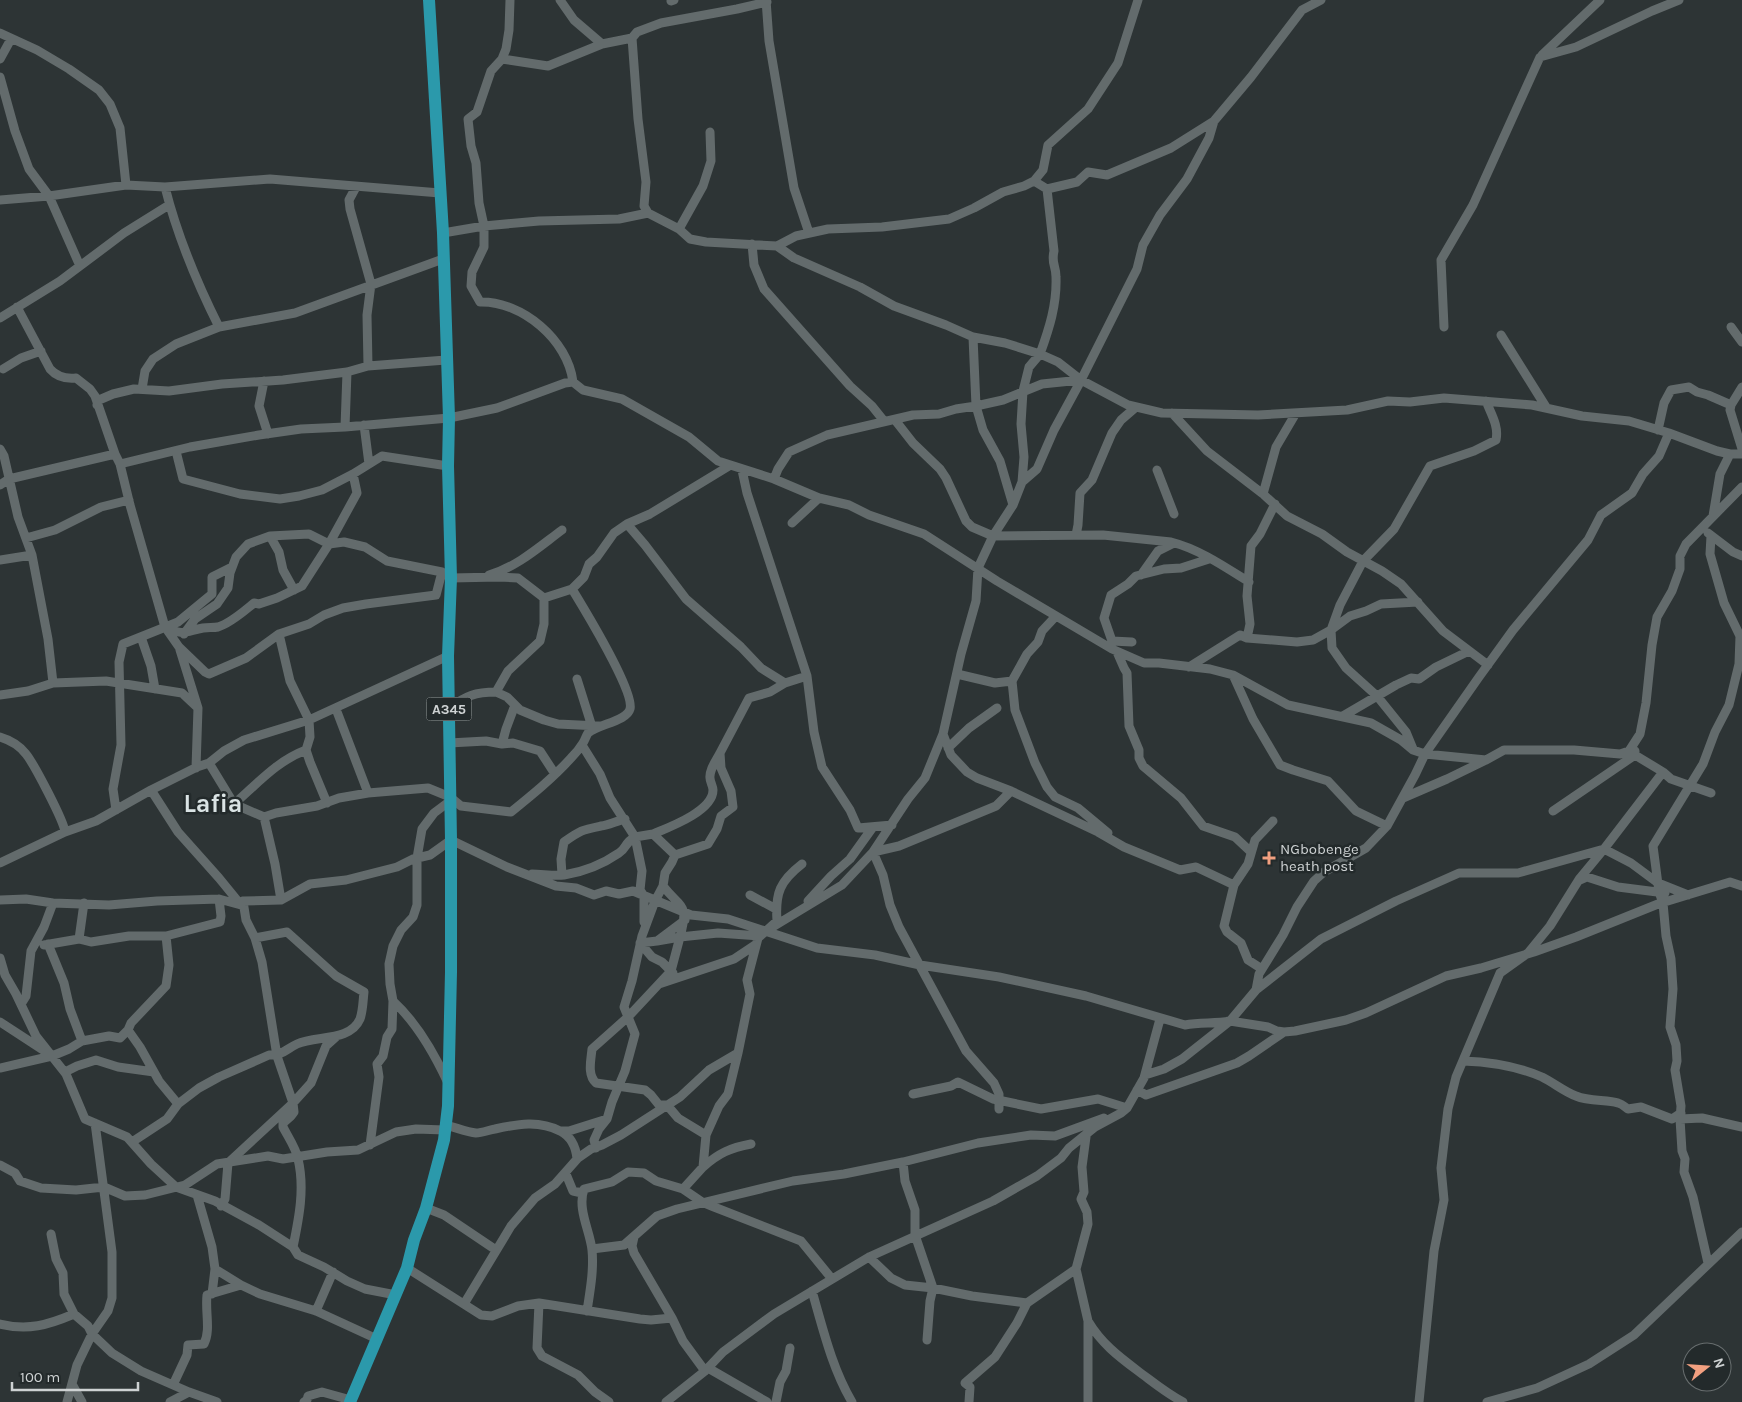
<svg xmlns="http://www.w3.org/2000/svg" width="1742" height="1402" font-family="Karla,sans-serif">
<style>
.lines{fill:none;stroke-linecap:round;stroke-linejoin:round}
.minor{stroke:#636b6c;stroke-width:9}
.highway{stroke:#2b99ab;stroke-width:12}
.poi-dot{fill:#f2a080;stroke:#232a2b;stroke-width:2}
.labels{text-anchor:middle;dominant-baseline:central;stroke-width:5;stroke-linejoin:round;paint-order:stroke}
.shield{fill:#232a2b;stroke:#9ba0a1;stroke-width:1}
.shield-label{font-size:14px;font-weight:bold;fill:#ced2d3}
.poi-label{font-size:15px;fill:#ced2d3;stroke:#232a2b;text-anchor:start}
.town-label{font-size:25px;font-weight:bold;fill:#dae3e4;stroke:#232a2b}
</style>
<rect width="100%" height="100%" fill="#2d3435"/>
<g class="lines">
<path class="minor" d="M510,0L509,30L506,49L502,59L491,71L477,112L468,119L471,146L476,163L479,203L484,226V247L472,272L471,286L480,302C522,301 568,340 573,382
M560,0L574,20L602,44
M766,0L769,41L794,188L809,233
M671,1L674,0
M0,33L37,50L69,69L99,90L110,104L120,128L126,185
M632,38L638,119L646,182L644,206L648,213L679,229L690,239L706,242L777,246L796,236L828,229L882,227L949,219L974,208L1003,192L1024,186L1034,181L1043,170L1048,145L1088,109L1118,63L1138,0
M1542,55L1600,0
M0,59L11,39
M502,59L548,66L602,44L632,38L637,32L661,23L737,9L767,2
M0,77L15,131L29,169L49,196L80,266
M1034,181L1047,189L1054,251C1051,264 1056,265 1056,277C1057,305 1049,329 1040,354L1058,362L1081,380L1128,405L1162,413L1258,415L1347,410L1388,401L1410,402L1444,398L1469,400L1532,405L1582,416L1629,421L1669,433L1717,451L1730,454H1742
M165,187C177,235 197,283 219,327
M356,187L349,200L350,209L371,284L367,315L368,366
M1047,189L1077,182L1088,172L1107,175L1171,148L1214,121L1251,77L1302,10L1321,0
M0,200L49,196L126,185L165,187L270,179L440,193
M679,229L703,186L711,161L710,132
M443,233L484,226L539,221L619,219L648,213
M752,244L754,265L764,289L850,386L872,406L884,421
M777,246L794,258L860,287L894,306L946,325L973,337L1005,343L1040,354L1029,367L1023,391L1021,424L1024,457L1022,482
M17,307L50,369C57,377 66,379 76,378L90,389L95,396L115,454L120,464L130,505L165,627L179,647L205,672L209,674L246,658L279,634L309,624L324,615L343,608L366,604L436,595L442,572
M0,318L60,281L124,233L169,205
M1444,327L1441,260L1473,205L1540,57L1576,47L1652,11L1679,0
M1731,327L1742,342
M1501,335L1546,407
M973,337L976,406L983,430L1000,461L1013,505
M3,369L21,358L41,351
M264,381L259,406L268,434
M1742,387L1731,405L1730,410L1742,449
M142,389L145,371L153,359L176,344L219,327L295,313L443,259
M97,405L99,400L113,394L134,389L169,391L222,384L283,380L347,372L368,366L446,360
M1172,413L1207,451L1263,494L1287,516L1322,534L1347,552L1382,571L1401,584L1443,631L1488,665
M895,420L913,443L940,469L946,478L966,521L972,527L993,536L1103,535L1171,542C1199,549 1225,567 1249,582
M364,425L369,464
M345,427L347,372
M1658,430L1664,403L1671,390L1689,387L1697,392L1708,395L1731,405
M0,449L4,456L18,517L32,555L48,639L53,683
M176,451L183,479L240,494L280,499L299,496L322,490L353,474L382,456L448,466
M120,464L190,447L259,435L301,429L345,427L449,418L497,408L565,383L573,382L583,390L622,399L689,437L718,461L774,479L819,498L849,505L869,515L924,534L997,581L1112,649L1144,663H1159L1210,669L1233,675L1288,705L1371,723L1401,740L1413,750L1425,754L1486,760L1504,750H1574L1620,754L1629,751L1640,734L1646,703L1652,645L1657,617L1672,591L1680,569V556L1686,544L1742,487
M742,470L747,493L807,676L814,732L822,767L850,810L858,828L892,825
M1157,470L1174,514
M774,479L778,469L789,452L827,435L913,415L939,414L956,409L976,406L1003,400L1042,384L1081,380
M0,485L9,479L115,454
M1263,494L1276,447L1296,413
M1713,516L1720,474L1730,454
M792,523L819,498
M627,524L645,545L686,599L741,647L761,668L785,683
M1708,533L1733,552L1742,556
M1076,535L1078,525L1080,493L1092,480L1112,433L1121,420L1136,407
M270,536L279,552L283,570L294,590
M26,538L55,530L101,507L129,500
M0,560L32,555
M489,575C517,567 539,547 562,530
M1141,575L1158,551L1174,543
M544,598L572,589L584,577L589,564L597,557L614,533L627,524L650,514L729,466
M1056,616L1042,631L1038,642L1027,654L1012,681L1015,710L1035,763L1047,787L1055,797L1078,808L1108,833
M165,627C184,636 184,632 203,628C208,627 213,628 218,627C231,623 244,611 254,603L259,604L277,598L302,586L329,544L357,493L353,474
M184,634L195,619L217,604L228,588L230,573L236,557L248,544L270,536L309,534L329,544L344,542L365,547L387,561L442,572L451,578L499,577L518,578L544,598
M279,634L290,681L309,720L310,737L306,750L310,762L327,803
M141,637L151,666L155,689
M1247,638L1250,624L1247,596L1251,546L1260,534L1275,504
M1132,642L1112,641L1104,618L1111,595L1128,584L1136,576L1164,569L1181,568L1209,559
M180,650L198,708L196,768
M1117,652L1124,668L1127,673L1129,726L1139,750V758L1143,766L1181,798L1203,826L1235,837L1251,852
M1189,667L1240,635L1247,638L1297,642L1313,640L1331,630L1350,616L1366,611L1381,604L1418,602
M957,674L995,683L1012,681
M1233,675L1253,719L1280,765L1293,770L1328,781L1356,811L1387,826
M577,679L593,730
M496,692L507,697L520,710L544,720L558,724L599,726
M0,695L28,691L53,683L106,681L182,693L198,708
M449,708C466,696 475,692 496,692L508,671L540,641L544,624V598
M336,709L368,793
M1343,716L1396,685L1411,678L1419,679L1436,667L1469,651
M943,734L951,755L967,772L977,778L1011,791L1098,832L1124,847L1180,870L1196,867L1234,885
M0,737C10,740 20,746 26,754C34,764 64,821 65,832
M449,743L486,741L502,744L513,743L540,751L555,774
M502,744L506,729L515,705
M582,745L600,774L610,798L635,837L653,834L675,855
M948,748L969,728L997,708
M1413,749L1406,732L1377,696L1346,668L1332,648L1331,630L1340,605L1363,561L1394,529L1430,466L1474,451L1496,440C1499,426 1491,414 1486,401
M1635,751V755L1663,772L1671,779L1711,793
M209,763L234,804L264,817L276,813L317,806L339,798L368,793L428,788L450,797L461,806L511,812C532,795 553,778 571,758C575,754 580,748 583,743C585,740 586,736 588,733C599,724 627,721 630,709C635,692 583,607 572,589
M151,790L178,832L219,878L241,905
M1403,798L1447,779L1486,760
M234,804C258,783 277,761 306,750
M116,810L113,789L121,745L119,662L123,644L178,622L212,594V577L232,567
M1553,811L1635,755
M264,817L275,864L281,900
M653,834C670,827 713,811 713,790C713,786 710,782 710,778C709,770 716,761 720,753
M873,852L883,875L890,905L899,927L966,1051L994,1083L999,1094V1109
M873,852L899,846L996,806L1011,791
M675,855L708,844L717,829L721,816L733,807L731,791L721,768L720,753L749,698L770,692L785,683L807,676
M0,863L65,832L96,821L151,790L197,767L209,763L224,751L244,740L309,720L448,656
M532,874C542,874 553,876 564,875C583,872 603,864 619,853C627,848 624,843 635,837L642,871L640,890L644,896V922
M562,875L561,859L564,842C581,830 582,830 601,826C609,825 616,821 625,819
M1578,881L1587,877L1618,887L1665,893
M750,895L776,909
M0,900L26,899L53,903L109,905L157,901L219,899L241,905L243,901L281,900L310,884L346,880L397,867L413,859L430,855L451,840L507,867L556,886L576,888L594,895L606,891L619,894L633,891L691,915L728,919L817,948L875,955L920,965L999,977L1086,996L1185,1025C1201,1022 1215,1024 1230,1021L1256,990L1259,974L1283,935L1297,907L1314,881L1324,872L1366,848L1387,826L1415,775L1425,754L1479,677L1513,630L1588,540L1601,515L1632,493L1643,474L1659,456L1669,433
M243,901L246,920L255,938L262,962L277,1056L293,1103L294,1112L291,1116L283,1123V1127C288,1137 296,1148 298,1159C305,1188 299,1218 293,1247
M808,901L831,876L850,859L873,827
M84,903L79,939L91,942L129,936H166L220,922L221,916L219,899
M766,931L842,885L873,852L908,799L925,778L943,734L961,654L976,601L978,568L993,536L1013,505L1022,482L1037,469L1054,430L1079,384L1137,269L1143,245L1160,215L1187,179L1209,138L1214,121
M166,936L169,965L166,986L131,1023L128,1030L140,1047L159,1081L178,1104
M657,941L680,937C689,903 682,910 663,886
M640,943L657,941L685,920
M640,943L652,957L662,962L673,973
M48,944L64,983L70,1009L82,1041
M44,945L79,939
M0,958L5,975L16,994L36,1036L66,1074L85,1119L127,1137L151,1164L176,1187L215,1201L259,1225L293,1247L298,1255L324,1267L347,1281L365,1289L396,1295
M1262,969L1248,960L1241,943L1227,932L1224,926L1234,885L1248,864L1255,840L1273,821
M659,984L734,959L755,945
M1256,990L1321,939L1396,901L1459,873H1518L1604,849L1631,863L1658,883L1688,895
M393,1001C416,1022 435,1055 448,1083
M21,1004L26,996L31,951L44,927L53,903
M0,1022L43,1050
M1463,1061C1491,1062 1517,1066 1542,1077C1554,1083 1565,1092 1576,1096C1590,1102 1608,1099 1618,1103C1622,1104 1625,1107 1628,1109L1641,1107L1672,1119L1681,1113
M0,1068L52,1056L69,1049L82,1041L109,1036L120,1038L128,1030
M65,1072L77,1066L96,1060L118,1067L154,1072
M1145,1075L1164,1069L1182,1059L1230,1021L1268,1027L1277,1031L1284,1032
M1137,1090L1146,1095L1237,1063L1249,1056L1284,1032L1295,1031L1346,1020L1366,1013L1446,976L1481,968L1534,952L1576,937L1658,904L1730,882L1742,886
M913,1094L951,1086L958,1082L993,1099L1041,1109L1098,1099L1127,1108
M667,1105H659L651,1095L645,1090L596,1083C587,1075 591,1060 592,1049L628,1017L671,971L680,937L718,933L760,936
M667,1105L678,1118L706,1135
M1680,1119L1702,1118L1742,1127
M445,1125C455,1127 466,1132 476,1133C482,1133 489,1130 495,1129C518,1124 539,1120 560,1131C572,1137 576,1147 577,1159
M560,1131H569L607,1119
M1086,1137L1082,1167L1084,1192L1081,1199L1087,1212L1088,1224L1076,1269L1088,1321V1402
M132,1142L167,1119L178,1104L199,1088L219,1077L269,1055C282,1056 286,1049 297,1044C316,1035 350,1042 360,1019C363,1011 363,1000 364,992L336,976L287,932L255,938
M370,1145L379,1077L377,1064L383,1056L387,1037L392,1029L393,1001L390,984L389,964L393,946L401,930L413,917L417,905V858L422,829L434,813L450,801
M596,1148L594,1140L599,1129L607,1119L612,1102L625,1071L635,1034L624,1007L632,981L642,936L655,901L663,886L665,873L672,862L675,855
M903,1162L905,1181L915,1210V1235L933,1288L930,1301L927,1340
M0,1165L15,1173L20,1181L41,1188L76,1190L104,1187L125,1196L145,1195L185,1185L217,1164L268,1156L283,1159L327,1152L358,1150L396,1132L416,1129L445,1130
M703,1167C719,1153 730,1148 751,1144
M566,1174L573,1191L582,1193
M683,1189L703,1167L706,1135L719,1106L728,1094L738,1053L750,994L747,980L758,938L777,921C775,893 780,881 802,864
M197,1195L212,1247L215,1269L241,1285
M221,1206L225,1199L228,1163L293,1103L311,1083L326,1046L336,1037
M426,1208L444,1215L496,1250
M51,1234L56,1259L63,1273L64,1294L74,1314
M634,1237L632,1246L634,1253L672,1318
M592,1249L624,1245L657,1216L677,1209L793,1181L844,1174L903,1162L978,1143L1031,1135L1055,1136L1104,1118
M869,1257L891,1278L905,1285L933,1288L972,1296L1027,1303
M1708,1263L1693,1197L1684,1172L1685,1159L1682,1151L1680,1119L1681,1106L1675,1070L1677,1061L1676,1045L1670,1027L1673,989L1671,959L1666,936L1663,903L1659,892L1653,846L1703,764L1715,732L1729,705L1739,664L1740,636L1724,603L1710,554L1711,536
M407,1268L481,1315L492,1316L518,1306L539,1303L640,1319L651,1320L672,1318L683,1341L705,1371
M812,1291C823,1329 832,1368 852,1402
M212,1294L215,1269
M539,1303L537,1348L542,1356L578,1375L595,1392L609,1402
M464,1304L511,1226L535,1198L555,1184L578,1158L591,1149L602,1145L621,1135L680,1097L709,1070L738,1053
M316,1311L333,1272
M587,1311C590,1291 594,1270 592,1250C590,1231 577,1209 584,1189L612,1182L628,1172L644,1173L656,1181L683,1189L702,1202L714,1207L801,1241L832,1279
M1088,1321C1101,1343 1118,1356 1138,1371C1153,1382 1166,1393 1183,1402
M0,1324C28,1331 48,1325 74,1314L88,1326L92,1334L112,1353L141,1371L189,1392L217,1402
M708,1368L767,1402
M72,1384L82,1402
M173,1385L187,1355L188,1345L204,1344C211,1330 205,1312 207,1295L241,1285L260,1294L316,1311L377,1339
M67,1402L77,1365L92,1334L108,1311L112,1298V1252L95,1123
M170,1402L189,1392
M304,1402L307,1400L308,1396L322,1392L351,1400
M666,1402L705,1371L723,1352L774,1314L869,1257L993,1201L1037,1176L1061,1158L1069,1148L1095,1127L1121,1113L1127,1108L1144,1078L1160,1019
M776,1402L780,1382L786,1371L790,1348
M969,1402L970,1387L965,1383L995,1357L1017,1323L1027,1303L1076,1269
M1419,1402L1434,1251L1444,1200L1441,1168L1448,1109L1456,1077L1500,973L1528,953L1550,926L1580,878L1604,849L1663,772
M1487,1402L1537,1388L1589,1364L1634,1335L1742,1232"/>
<path class="highway" d="M350,1402L407,1268L414,1240L426,1208L444,1140L448,1106L451,972V840L448,656L451,578L448,466L449,418L443,233L429,0"/>
</g>
<path class="poi-dot" d="M1266.5 850.5h5v5h5v5h-5v5h-5v-5h-5v-5h5z"/>
<g class="labels">
<rect class="shield" x="426.5" y="697.5" width="45" height="23" rx="4"/>
<g class="shield-label">
<text x="449" y="709">A345</text>
</g>
<g class="poi-label">
<text x="1280" y="849">NGbobenge<tspan x="1280" dy="17">heath post</tspan></text>
</g>
<g class="town-label">
<text x="213" y="803">Lafia</text>
</g>
</g>
<g transform="translate(1707 1367) rotate(73)"><circle r="24" fill="#232a2b" stroke="#676d6e"/>
<path d="M0-4L9 19L0 12L-9 19Z" fill="#f2a080"/>
<text y="-8" font-size="14" font-weight="bold" text-anchor="middle" fill="#ced2d3">N</text>
</g>
<path d="M12 1382v8h126v-8" fill="none" stroke="#ced2d3" stroke-width="2.5"/>
<text x="20" y="1382" font-size="15" fill="#ced2d3" stroke="#232a2b" stroke-width="4" paint-order="stroke">100 m</text>
</svg>
